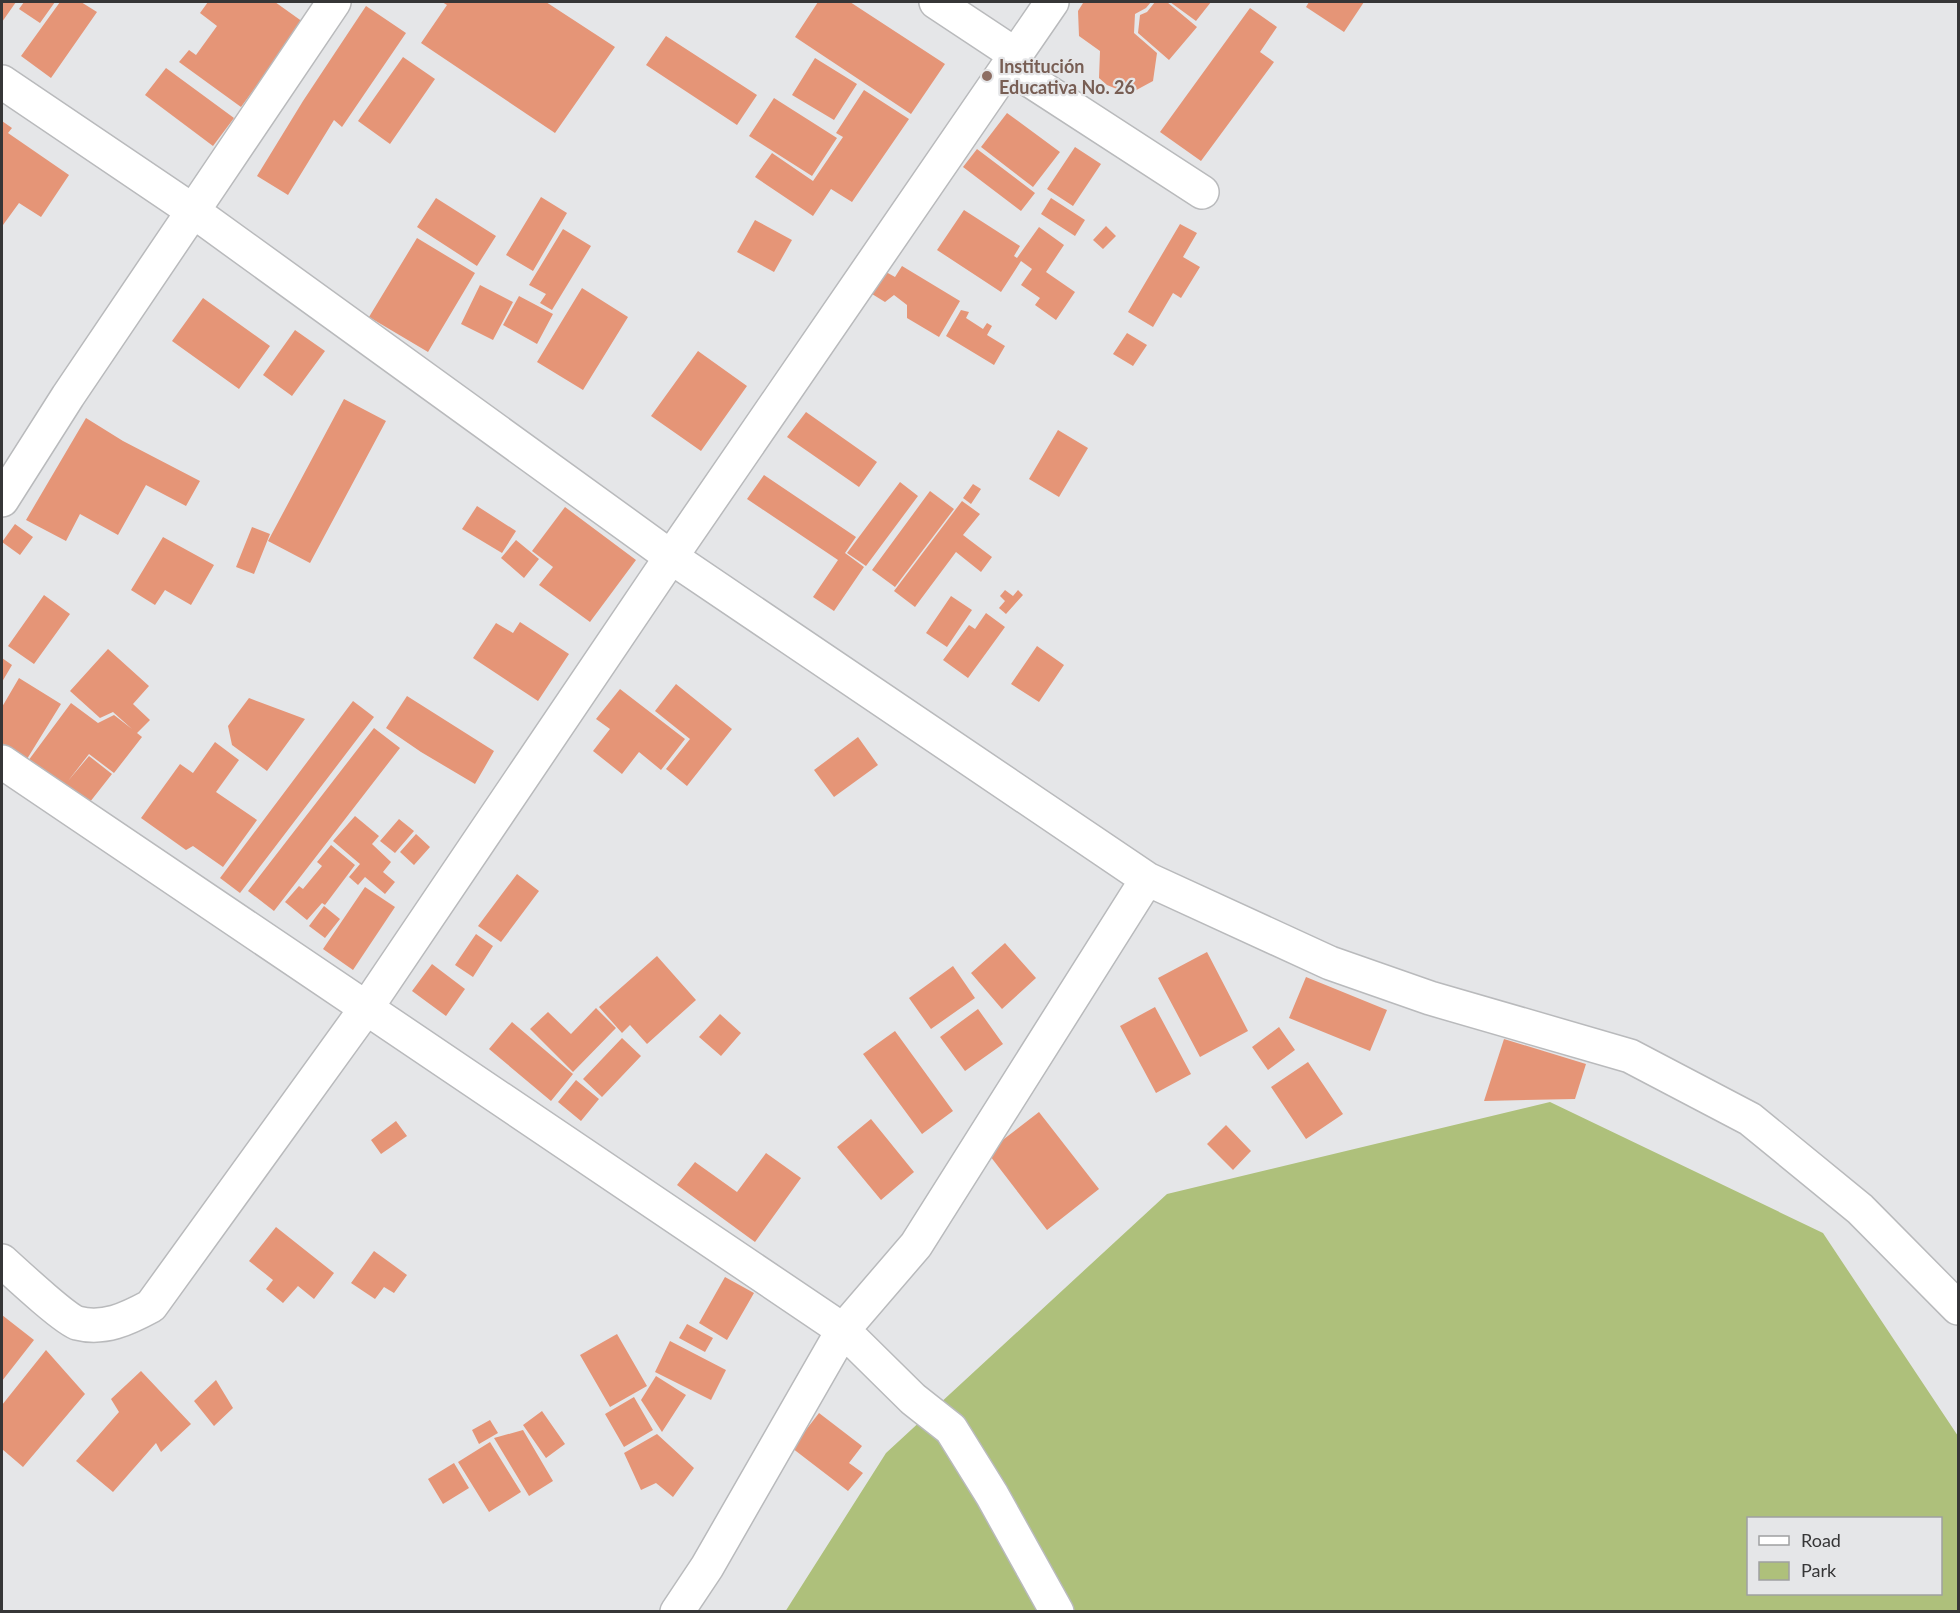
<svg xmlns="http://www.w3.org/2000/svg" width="1960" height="1613" font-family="Lato,sans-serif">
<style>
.green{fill:#aec07b;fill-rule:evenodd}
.building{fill:#e59577}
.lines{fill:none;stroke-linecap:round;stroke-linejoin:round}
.minor-casing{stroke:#b9babc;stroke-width:36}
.minor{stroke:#fff;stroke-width:33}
.education-dot{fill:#8d6e63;stroke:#e5e6e8;stroke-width:2}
.labels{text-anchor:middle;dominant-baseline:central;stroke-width:4.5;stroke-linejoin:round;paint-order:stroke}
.education-label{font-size:18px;font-weight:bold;fill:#785e54;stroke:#e5e6e8;text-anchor:start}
</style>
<rect width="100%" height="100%" fill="#e5e6e8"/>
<path class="green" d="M1550,1102L1823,1233L1958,1436V1611L785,1612L886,1453L1167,1194ZM1748,1518H1940V1594H1748Z"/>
<path class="building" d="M2,2H16L2,22Z
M24,2H55L40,23L19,9Z
M60,2H81L97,12L51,78L21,56Z
M208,2H275L303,22L241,107L179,62L189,50L196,55L217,26L200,13Z
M442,2H546L615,47L555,133L421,43L447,5Z
M818,2H850L945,64L911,114L795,37Z
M1089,2H1151L1146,8L1135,14L1134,33L1157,53L1153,81L1129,94L1107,85L1099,78L1100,51L1079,36L1078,11L1083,3Z
M1155,2H1167L1197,27L1169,60L1138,33L1140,15L1147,12Z
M1170,2H1211L1196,21Z
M1309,2H1364L1344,32L1306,7Z
M366,6L406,33L342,127L334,120L288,195L257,176L303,101Z
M1250,8L1277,27L1260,52L1274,62L1201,161L1160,132Z
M666,36L757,95L737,125L646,65Z
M403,57L435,79L390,144L358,121Z
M815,58L857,84L834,120L792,95Z
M166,68L234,118L213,146L145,95Z
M864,90L909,119L852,202L831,189L813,216L755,177L772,153L813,181L843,137L836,133Z
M774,98L837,138L812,176L749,136Z
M1007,113L1060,152L1033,187L981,147Z
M2,121L12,128L8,133L69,175L41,217L19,203L3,225L2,224Z
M1075,147L1101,164L1073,206L1047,189Z
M977,149L1035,193L1021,211L963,167Z
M541,197L567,213L533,271L506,255Z
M436,198L496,236L477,266L417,227Z
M1051,198L1085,220L1075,236L1041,214Z
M964,210L1020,246L1014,256L1017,258L1039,227L1064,245L1046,272L1075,292L1056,320L1035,305L1040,298L1021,285L1032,269L1021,261L1001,292L937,250Z
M755,220L792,240L774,272L737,252Z
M1180,224L1197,233L1183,257L1200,267L1181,298L1173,293L1153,327L1128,312Z
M1106,226L1116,236L1103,249L1093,240Z
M563,229L591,246L552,310L540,303L546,294L529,285Z
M417,238L475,273L428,352L369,317Z
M902,266L960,301L939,337L907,318V305L894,295L885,302L872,294L886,272L895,277Z
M480,285L513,302L493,340L461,324Z
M582,288L628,317L583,390L537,362Z
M519,296L553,314L537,344L503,325Z
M203,298L270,346L239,389L172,341Z
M961,310L969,312L966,318L983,329L987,323L992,326L987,335L1005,346L994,365L946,336Z
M295,330L325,351L292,396L263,375Z
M1127,333L1147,345L1133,366L1113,354Z
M698,351L747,386L701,451L651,416Z
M344,399L386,421L310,563L268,541Z
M806,412L877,462L859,487L787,437Z
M86,418L123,441L200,481L186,506L146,485L118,535L80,514L66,541L26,520Z
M1058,430L1088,448L1059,497L1029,479Z
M764,475L856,537L845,553L864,567L834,611L813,597L838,560L747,499Z
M900,482L918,496L866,566L847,553Z
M973,484L981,489L971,504L963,498Z
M930,491L954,509L895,587L872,570Z
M962,501L980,514L963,535L992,557L981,572L956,552L915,607L894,591Z
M477,506L516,531L502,553L462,529Z
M565,507L636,560L590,622L539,585L553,567L532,551Z
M15,524L33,537L20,555L2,542Z
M252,527L270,534L254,574L236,567Z
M163,537L214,565L191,605L165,590L155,605L131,590Z
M516,540L539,559L524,578L501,558Z
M1005,590L1013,596L1018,590L1023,595L1006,614L999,608L1005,601L1000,596Z
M44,595L70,614L34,664L8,646Z
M951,596L972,610L947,647L926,633Z
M986,613L1005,627L968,678L943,660L969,625L975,629Z
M520,622L569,654L538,701L473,658L496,623L513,633Z
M1037,646L1064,665L1039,702L1011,684Z
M108,649L149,686L133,704L150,720L137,733L142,737L114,773L89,754L68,781L89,756L112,774L86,807L28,761L71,703L98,723L114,715L132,729L113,712L100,718L70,691Z
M2,658L12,665L2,682Z
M19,678L61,704L27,759L2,743V707Z
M676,684L732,729L687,786L666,769L690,739L655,711Z
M620,689L685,739L661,770L639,752L622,774L593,751L610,729L596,719Z
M407,696L494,751L475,784L421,752L386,728Z
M249,698L305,719L267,771L232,745L228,726Z
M353,701L374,717L240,893L220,878Z
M374,728L400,748L274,911L248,891Z
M858,737L878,765L834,797L814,770Z
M215,742L239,760L216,792L257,820L223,867L193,846L186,850L141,818L180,764L193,773Z
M355,816L379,836L372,844L391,862L383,872L395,882L385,894L365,877L358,885L349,877L360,864L333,841Z
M399,819L414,831L395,853L380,841Z
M416,834L430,847L414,865L400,852Z
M331,845L355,865L325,905L322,903L307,920L285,902L299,886L303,889L322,866L317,862Z
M517,874L539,891L501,942L478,926Z
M365,887L395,907L353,970L323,949Z
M324,906L340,919L325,938L309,926Z
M476,934L493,946L473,977L455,965Z
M1005,943L1036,978L1002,1009L971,973Z
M1207,952L1248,1031L1200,1057L1158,978Z
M657,956L696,1000L647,1044L630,1025L622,1033L599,1007Z
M432,964L465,989L446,1016L412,991Z
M953,966L975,998L931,1029L909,998Z
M1306,977L1387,1010L1370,1051L1289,1018Z
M1155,1007L1191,1074L1156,1093L1120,1026Z
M596,1008L616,1028L573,1072L530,1029L548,1012L571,1034Z
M978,1009L1003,1044L965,1071L940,1037Z
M720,1014L741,1033L721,1056L699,1037Z
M512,1022L573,1074L551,1101L489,1049Z
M1279,1027L1295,1050L1268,1070L1252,1047Z
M895,1031L953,1111L922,1134L863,1054Z
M622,1038L641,1056L602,1097L583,1079Z
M1504,1039L1586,1064L1575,1099L1484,1101Z
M1308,1062L1343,1114L1306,1139L1271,1087Z
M576,1080L599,1099L581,1121L558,1102Z
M1039,1112L1099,1189L1047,1230L987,1152Z
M871,1119L914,1172L881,1200L837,1147Z
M396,1121L407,1136L381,1154L371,1140Z
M1226,1125L1251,1151L1233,1170L1207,1144Z
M766,1153L801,1178L755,1242L677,1185L695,1162L737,1192Z
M276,1227L334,1273L314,1299L298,1286L283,1303L266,1289L273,1280L249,1261Z
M374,1251L407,1275L394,1293L384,1287L375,1299L351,1283Z
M725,1277L754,1293L727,1340L699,1323Z
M2,1315L34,1340L2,1381Z
M687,1324L713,1338L705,1352L679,1338Z
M617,1334L647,1386L610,1407L580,1355Z
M670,1341L726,1370L711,1400L655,1372Z
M46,1350L85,1394L23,1467L2,1449V1405Z
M141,1371L191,1424L161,1452L156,1443L113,1492L76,1461L119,1412L111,1399Z
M656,1376L686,1395L662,1432L641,1400Z
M216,1380L233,1408L214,1426L194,1401Z
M634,1397L653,1430L624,1447L605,1414Z
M542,1411L565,1444L546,1458L523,1425Z
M819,1413L862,1446L849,1463L863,1473L848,1491L792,1448Z
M490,1420L498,1433L479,1444L472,1430Z
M523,1430L553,1481L529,1496L494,1438Z
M657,1434L694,1468L673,1497L656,1483L641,1490L624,1453Z
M490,1442L521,1492L489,1512L458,1462Z
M454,1463L469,1488L443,1504L428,1479Z"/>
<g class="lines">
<g class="minor-casing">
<path id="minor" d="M334,2L193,211L671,557L1147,879L1330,963L1430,998L1630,1056L1750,1119L1860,1209L1958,1308
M936,2L1016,55
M1008,66L1202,192
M2,82L193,211L68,396L2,500
M2,762L843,1330L913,1399L951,1429L992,1495L1057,1612
M2,1261C13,1271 67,1321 77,1323C104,1330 127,1319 151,1306L367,1007L671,557L1052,2
M677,1612L707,1567L843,1330L916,1245L1147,879"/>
</g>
<use href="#minor" class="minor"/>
</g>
<circle class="education-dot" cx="987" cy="76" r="6"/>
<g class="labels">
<g class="education-label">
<text x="999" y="66">Institución<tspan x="999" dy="21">Educativa No. 26</tspan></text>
</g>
</g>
<rect width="1960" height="1613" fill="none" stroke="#363637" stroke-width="6"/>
<rect x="1747" y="1517" width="195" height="78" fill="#e5e6e8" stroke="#9fa0a1" stroke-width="1.5"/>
<rect x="1759" y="1536" width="30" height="9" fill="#ffffff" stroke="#9fa0a1" stroke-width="1.5"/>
<text x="1801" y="1547" font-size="18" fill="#363637">Road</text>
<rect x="1759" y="1562" width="30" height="18" fill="#aec07b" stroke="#9fa0a1" stroke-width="1.5"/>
<text x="1801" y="1577" font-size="18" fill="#363637">Park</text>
</svg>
